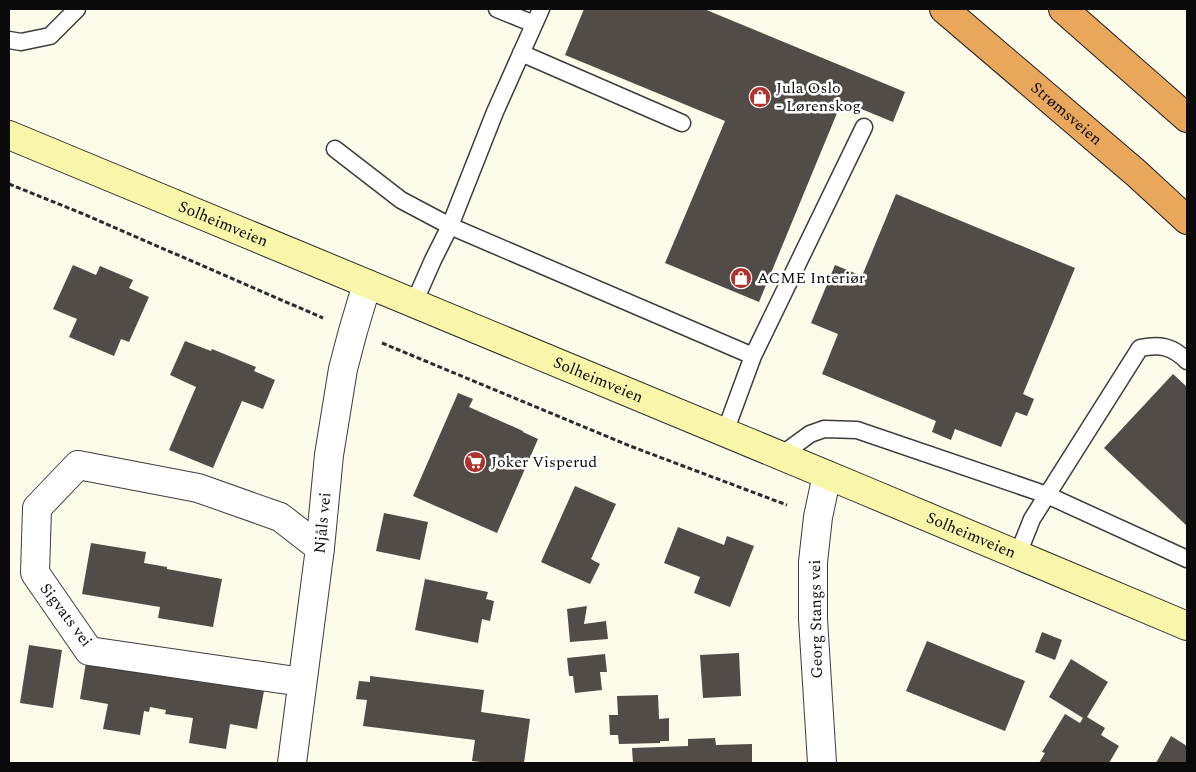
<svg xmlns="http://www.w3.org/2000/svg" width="1196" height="772" font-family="Spectral,serif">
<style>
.building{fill:#524c48}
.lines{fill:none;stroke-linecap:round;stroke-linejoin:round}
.lane-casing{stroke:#3d3d3d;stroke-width:19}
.street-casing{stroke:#3d3d3d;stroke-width:30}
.secondary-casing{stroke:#2c2c2c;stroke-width:30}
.highway-casing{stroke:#1b1b1b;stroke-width:30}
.path{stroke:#2c2c2c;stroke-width:3;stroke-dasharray:5 2.5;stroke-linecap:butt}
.lane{stroke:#fff;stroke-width:16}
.street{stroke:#fff;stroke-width:28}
.secondary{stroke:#f9f6a9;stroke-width:28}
.highway{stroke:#e9a75b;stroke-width:28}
.labels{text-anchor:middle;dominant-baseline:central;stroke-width:5;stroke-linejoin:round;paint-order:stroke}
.poi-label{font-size:16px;fill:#0a0a0a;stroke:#fff;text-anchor:start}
.street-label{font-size:16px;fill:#0a0a0a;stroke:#fff}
</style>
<rect width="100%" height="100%" fill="#fdfbe9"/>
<path class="building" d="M584,9H704L905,92L893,122L842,101L759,302L665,263L725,121L565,55Z
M896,194L1075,268L1023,394L1034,399L1027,416L1016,412L1001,447L955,429L951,440L932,432L936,421L822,374L838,334L811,323L835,265L862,276Z
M73,265L96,275L100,266L133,280L129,288L149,297L129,342L121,339L114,356L69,337L77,319L53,309Z
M185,341L211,351L212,349L256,367L254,371L275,380L263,409L242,401L213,468L169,450L196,387L170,375Z
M1173,374L1187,387V526L1104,448Z
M458,393L473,399L469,407L523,431V432L538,439L497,533L413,496Z
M575,486L616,504L591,559L600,564L590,584L541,562Z
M384,513L428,522L420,560L376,551Z
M678,527L724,545L727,536L754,546L730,607L694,593L700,577L664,563Z
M91,543L146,552L144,563L167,567V569L222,579L213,627L158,618L160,607L82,594Z
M425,579L488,592L486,599L494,601L490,621L482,619L478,643L415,630Z
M587,606L584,624L606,621L608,639L570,642L567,609Z
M1042,632L1062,640L1055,660L1035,652Z
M927,641L1025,681L1005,731L906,691Z
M29,645L62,650L53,708L20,703Z
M739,653L741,696L703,698L700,655Z
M605,654L607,672H600L602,690L575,693L573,676H569L567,658Z
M87,656L264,691L257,729L230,724L226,749L189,743L193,718L165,714L166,710L150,707L149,712L144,711L140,735L103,729L108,704L80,699Z
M1071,659L1108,682L1087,717L1105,728L1101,735L1119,746L1109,763H1039L1045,753L1042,752L1065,714L1080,723L1083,718L1049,697Z
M370,676L484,690L481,712L530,719L524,763H491L472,761L475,740L363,726L367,700L356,699L359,681L370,682Z
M658,695L659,719L669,718V741H660V743L619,744L618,735H610L609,715H618L617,696Z
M1171,736L1187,746V763H1156Z
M715,738L716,745L752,744V763H633L632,748L688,746V739Z"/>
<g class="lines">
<g class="lane-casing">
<path id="lane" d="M497,9L534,24
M9,40L21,42L50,36L77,9
M521,53L682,123
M335,149L401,200L450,226L753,356
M414,303L433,260L450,226L495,112L541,9
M725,432L753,356L864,127
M780,456L810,434L824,429L857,430L1047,495L1187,559
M1018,554L1032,519L1140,348C1160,344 1172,346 1187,361"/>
</g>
<g class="street-casing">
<g id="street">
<path d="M302,682L89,651L35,573L37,508L78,465L198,488L280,517L320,548"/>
<path id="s1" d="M292,763L320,548L329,455L343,369L353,331L367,284"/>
<path d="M822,763L813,619V562L818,517L827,475"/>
</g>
</g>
<g class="secondary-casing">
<g id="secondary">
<path id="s2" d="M9,135L861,489L1187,626"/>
</g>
</g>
<g class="highway-casing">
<g id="highway">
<path id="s3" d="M944,9L1136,173L1187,220"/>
<path d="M1063,9L1187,118"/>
</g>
</g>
<path class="path" d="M9,184L81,213L323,318
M382,343L630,446L787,505"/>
<use href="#lane" class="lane"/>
<use href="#street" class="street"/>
<use href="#secondary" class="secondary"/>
<use href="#highway" class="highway"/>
</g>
<defs>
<g id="shop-disc" transform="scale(1.125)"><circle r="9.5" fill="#af322e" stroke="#fff"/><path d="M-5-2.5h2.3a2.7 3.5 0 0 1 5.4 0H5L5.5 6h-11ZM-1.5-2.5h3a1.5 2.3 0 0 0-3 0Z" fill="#fff"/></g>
<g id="supermarket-disc" transform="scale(1.125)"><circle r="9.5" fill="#af322e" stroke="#fff"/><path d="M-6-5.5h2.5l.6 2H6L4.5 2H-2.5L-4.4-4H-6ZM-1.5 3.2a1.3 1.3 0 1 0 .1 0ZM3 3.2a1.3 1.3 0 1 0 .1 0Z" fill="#fff"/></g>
</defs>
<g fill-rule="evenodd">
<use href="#shop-disc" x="760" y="97"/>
<use href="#shop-disc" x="741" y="278"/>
<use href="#supermarket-disc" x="475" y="462"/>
</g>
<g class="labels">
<g class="poi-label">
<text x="776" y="88">Jula Oslo<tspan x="776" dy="18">- Lørenskog</tspan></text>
<text x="757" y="278">ACME Interiør</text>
<text x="491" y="462">Joker Visperud</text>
</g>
<g class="street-label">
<text stroke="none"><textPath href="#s3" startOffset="161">Strømsveien</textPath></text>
<text stroke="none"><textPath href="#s2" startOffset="232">Solheimveien</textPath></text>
<text stroke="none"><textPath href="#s2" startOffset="638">Solheimveien</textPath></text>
<text stroke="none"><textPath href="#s1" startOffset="242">Njåls vei</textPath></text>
<text stroke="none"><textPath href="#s2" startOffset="1042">Solheimveien</textPath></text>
<text transform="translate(66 615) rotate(53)">Sigvats vei</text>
<text transform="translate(816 619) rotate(-91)">Georg Stangs vei</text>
</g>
</g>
<rect width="1196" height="772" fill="none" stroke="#0a0a0a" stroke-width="20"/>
</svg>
